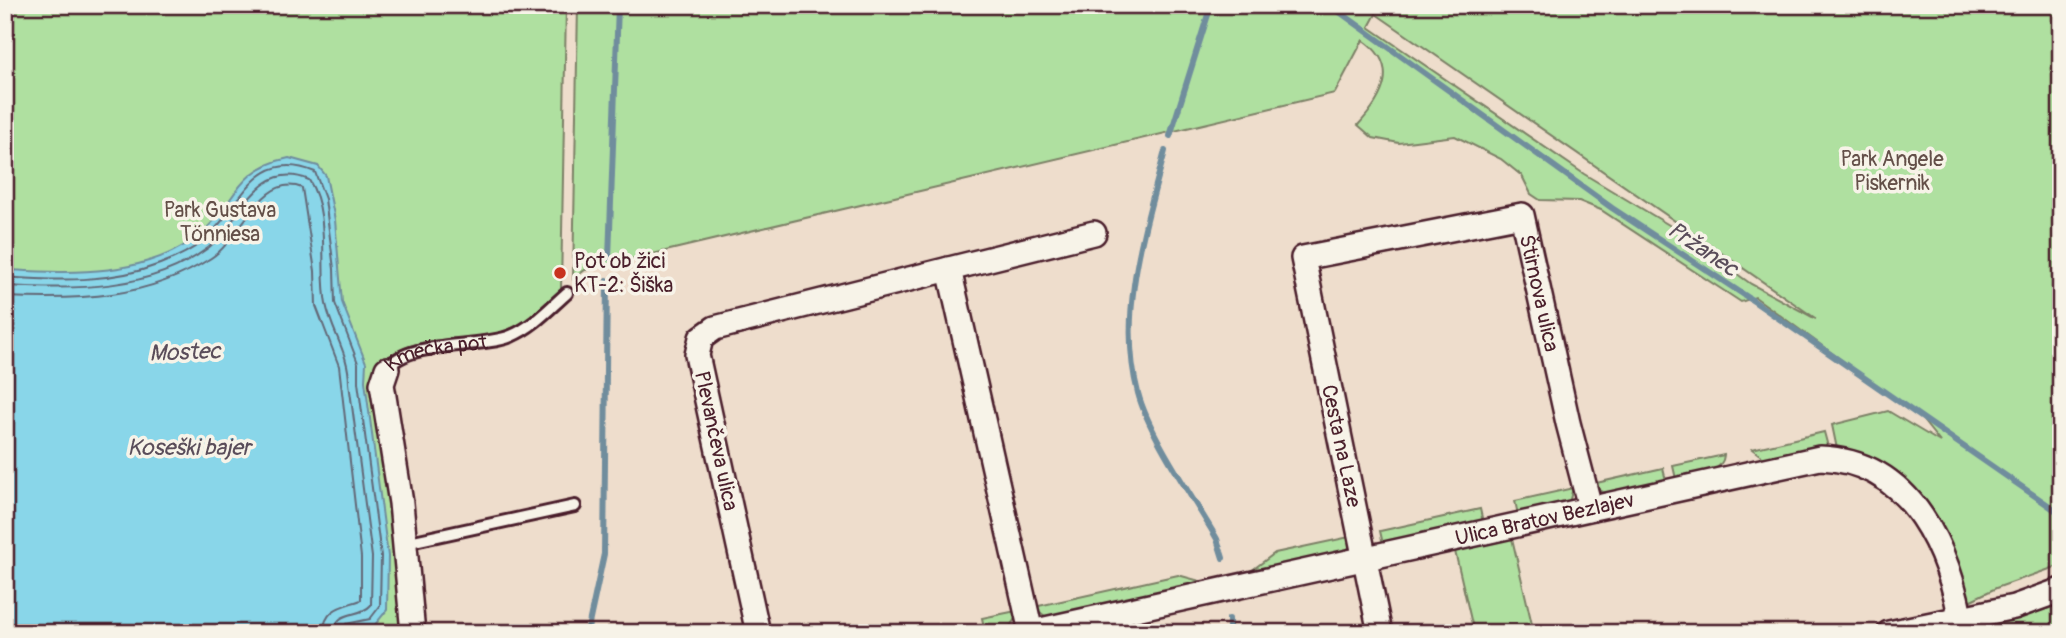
<svg xmlns="http://www.w3.org/2000/svg" width="2066" height="638" font-family="Pangolin,sans-serif">
<style>
.green{fill:#afe0a0;stroke:#7c8066;stroke-width:2;fill-rule:evenodd}
.water{fill:#89d6e9;stroke:#708d9d;stroke-width:2}
.lines{fill:none;stroke-linecap:round;stroke-linejoin:round}
.shore{stroke:#636877;stroke-width:2}
.stream{stroke:#708d9d;stroke-width:6}
.service-casing{stroke:#4a1f2b;stroke-width:16}
.minor-casing{stroke:#4a1f2b;stroke-width:28}
.service{stroke:#f7f3e8;stroke-width:10}
.minor{stroke:#f7f3e8;stroke-width:23}
.poi-dot{fill:#c8321e;stroke:#f7f3e8;stroke-width:2.5}
.labels{text-anchor:middle;dominant-baseline:central;stroke-width:7;stroke-linejoin:round;paint-order:stroke}
.park-label{font-size:21px;fill:#634f48;stroke:#f7f3e8}
.poi-label{font-size:21px;fill:#4a1f2b;stroke:#f7f3e8;text-anchor:start}
.street-label{font-size:21px;fill:#4a1f2b;stroke:#f7f3e8}
.water-label{font-size:23px;font-style:italic;fill:#5a4d5a;stroke:#f7f3e8}
</style>
<rect width="100%" height="100%" fill="#edc"/>
<filter id="ink" filterUnits="userSpaceOnUse"><feTurbulence type="fractalNoise" baseFrequency=".0143" numOctaves="2"/><feDisplacementMap in="SourceGraphic" scale="14" xChannelSelector="R" yChannelSelector="G"/><feConvolveMatrix kernelMatrix="1 2 1 2 8 2 1 2 1" color-interpolation-filters="sRGB"/></filter>
<g filter="url(#ink)">
<path class="green" d="M5,5H566L561,290C544,306 527,324 505,331C467,344 409,331 383,364L405,633H5Z
M578,5H2061V565L1996,588L1967,602L1942,536L1837,449L1832,425L1888,411L1940,442L1920,417L1755,297L1741,302L1601,210L1579,201L1540,200L1531,194L1522,176L1501,159L1455,136L1399,143L1373,138L1358,125C1383,98 1401,66 1363,40L1335,93L585,270L573,279ZM1376,14L1815,318L1816,319L1751,284L1669,225L1584,174L1369,27Z
M1824,432L1827,443L1823,450L1765,459L1752,449Z
M1724,455C1723,475 1692,475 1676,479L1673,466Z
M1663,468L1666,481C1645,486 1606,505 1592,484Z
M1573,488L1569,503L1518,515L1515,501Z
M1480,509L1483,522L1383,544L1380,531Z
M1511,534L1534,633H1474L1454,547Z
M1354,536L1351,546L1342,553L1247,574L1275,553Z
M1178,575L1200,581L1201,584L1046,617L1034,607Z
M2061,595V633H1969L1967,624Z
M1021,610L1010,626L985,632L982,618Z"/>
<path class="water" d="M289,158L318,166L326,176L335,220L342,302L366,363L365,381L388,556L387,610L374,626L311,633H5V270C69,273 143,278 198,236C236,206 233,169 289,158Z"/>
<g class="lines">
<path class="shore" d="M5,277C57,281 111,283 160,264C173,259 192,250 203,241C241,210 252,146 315,172L325,199L334,269L335,303L358,363V382L381,556L380,606L370,619L346,624L343,633
M5,286C73,289 150,292 208,248C241,222 257,158 309,180C331,215 319,266 326,304C332,333 349,353 349,383L372,557L371,605C359,619 336,608 334,633
M5,297C79,300 148,299 211,258C241,239 261,172 302,188L315,271L316,306L339,366L361,557V600C342,607 325,607 323,633"/>
<path class="stream" d="M1330,5L1612,208L1755,302L2061,514
M1170,136L1211,5
M1165,151C1145,228 1117,313 1138,393C1149,435 1194,499 1217,539L1223,558
M609,258L618,5
M1229,619V633
M587,633L604,554L607,280"/>
<g class="service-casing">
<g id="service">
<path id="s1" d="M387,369C406,340 479,349 511,336C533,327 549,309 567,293"/>
<path d="M405,543L575,506"/>
</g>
</g>
<g class="minor-casing">
<g id="minor">
<path d="M949,269L1094,233"/>
<path d="M387,369L382,384L401,503L413,633"/>
<path d="M758,633L697,355L701,338L715,328L949,269L1031,632"/>
<path id="s2" d="M1027,633L1820,458C1913,461 1951,553 1963,633"/>
<path id="s3" d="M1380,633L1303,258L1522,215L1568,423L1590,507"/>
<path d="M1889,633L2014,607L2061,590"/>
</g>
</g>
<use href="#service" class="service"/>
<use href="#minor" class="minor"/>
</g>
</g>
<circle class="poi-dot" cx="560" cy="273" r="7"/>
<g class="labels">
<g class="park-label">
<text x="1892" y="159">Park Angele<tspan x="1892" dy="24">Piskernik</tspan></text>
<text x="220" y="210">Park Gustava<tspan x="220" dy="24">Tönniesa</tspan></text>
</g>
<g class="poi-label">
<text x="574" y="261">Pot ob žici<tspan x="574" dy="24">KT-2: Šiška</tspan></text>
</g>
<g class="street-label">
<text stroke="none"><textPath href="#s3" startOffset="686">Štirnova ulica</textPath></text>
<text stroke="none"><textPath href="#s1" startOffset="54">Kmečka pot</textPath></text>
<text transform="translate(716 441) rotate(78)">Plevančeva ulica</text>
<text transform="translate(1341 446) rotate(78)">Cesta na Laze</text>
<text stroke="none"><textPath href="#s2" startOffset="530">Ulica Bratov Bezlajev</textPath></text>
</g>
<g class="water-label">
<text transform="translate(1703 249) rotate(34)">Pržanec</text>
<text transform="translate(185 352) rotate(-2)">Mostec</text>
<text x="189" y="447">Koseški bajer</text>
</g>
</g>
<rect width="2066" height="638" fill="none" stroke="#f7f3e8" stroke-width="28"/>
<rect x="14" y="14" width="2038" height="610" fill="none" stroke="#4a1f2b" stroke-width="2.5" filter="url(#ink)"/>
</svg>
